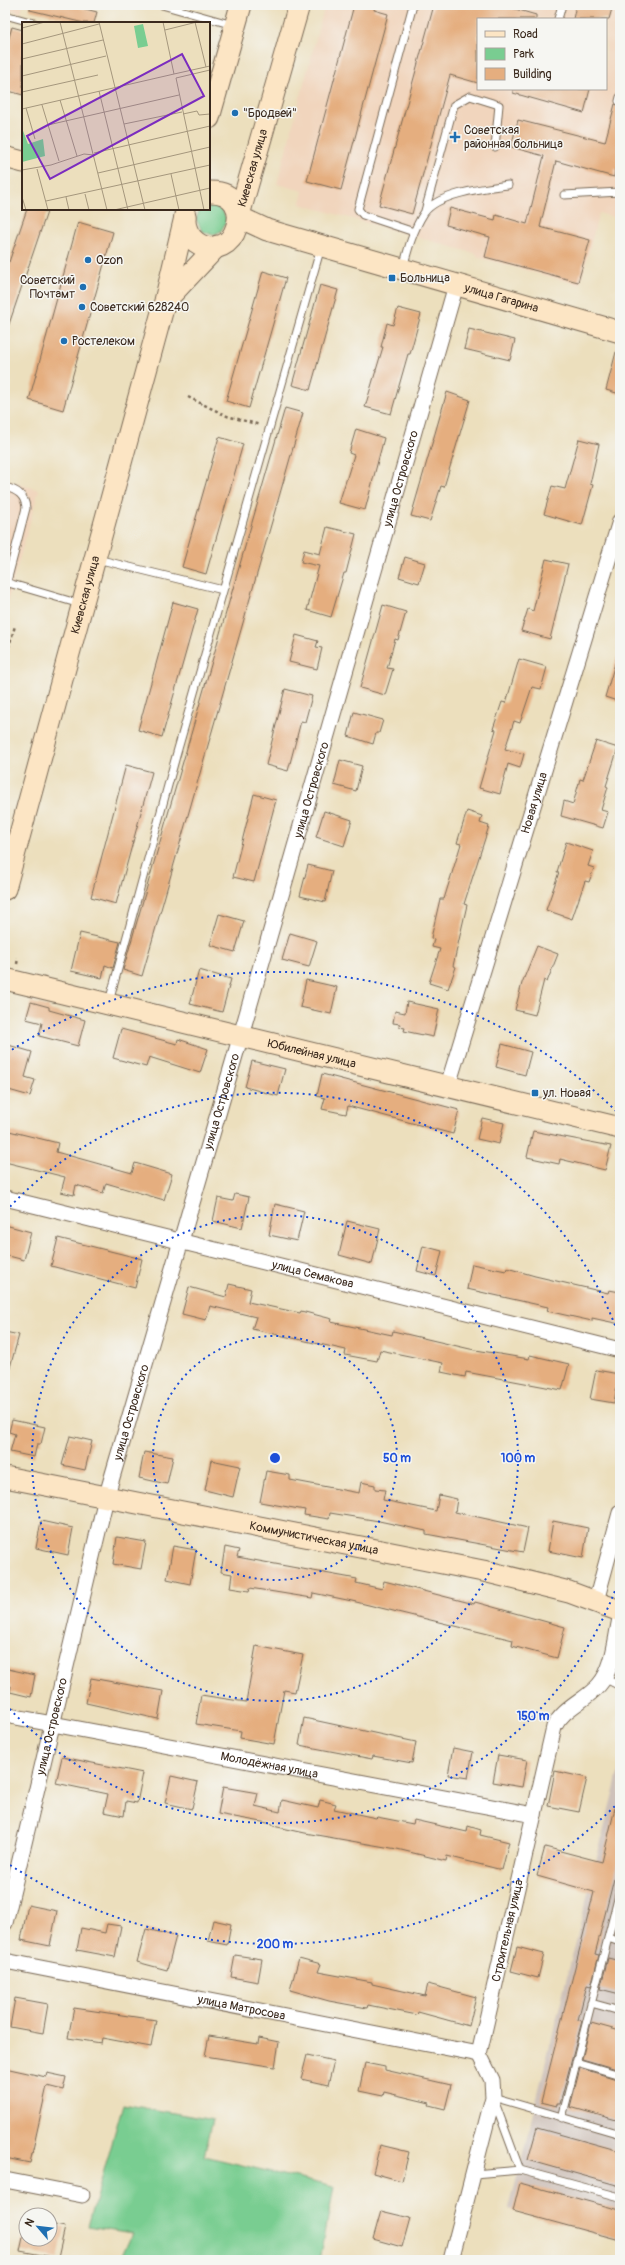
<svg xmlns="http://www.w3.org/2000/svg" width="625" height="2265" font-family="Pangolin,sans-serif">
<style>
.built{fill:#f1d5bd;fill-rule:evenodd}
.industrial{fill:#cec1ba}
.green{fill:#79cd91;stroke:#5a7c58}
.building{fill:#e5ae7f}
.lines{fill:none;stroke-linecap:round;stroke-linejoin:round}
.lane-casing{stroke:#796956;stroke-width:9}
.street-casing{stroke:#796956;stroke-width:17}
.secondary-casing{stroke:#796956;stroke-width:23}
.path{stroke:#796956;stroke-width:2.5;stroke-dasharray:3 3;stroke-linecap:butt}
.lane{stroke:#fff;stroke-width:7}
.street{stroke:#fff;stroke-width:15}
.secondary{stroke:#fce5c4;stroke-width:21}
.ring{fill:none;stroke:#1d4ed8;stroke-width:2;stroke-dasharray:2 4}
.poi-dot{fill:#1f6fb2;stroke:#f6f6f2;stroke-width:1.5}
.labels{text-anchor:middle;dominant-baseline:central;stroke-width:3;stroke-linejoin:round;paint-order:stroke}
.poi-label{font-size:12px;fill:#3b2a1e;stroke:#f6f6f2;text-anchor:start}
.street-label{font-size:12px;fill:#3b2a1e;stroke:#f6f6f2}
.inset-road{fill:none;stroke:#a5977d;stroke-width:1}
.view{fill:#7b2cbf;fill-opacity:0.15;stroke:#7b2cbf;stroke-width:2}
.inset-edge{fill:none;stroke:#3b2a1e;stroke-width:2}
.centre{fill:#1d4ed8;stroke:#f6f6f2;stroke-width:2}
.ring-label{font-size:12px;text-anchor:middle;font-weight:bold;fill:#1d4ed8;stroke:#f6f6f2;stroke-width:3;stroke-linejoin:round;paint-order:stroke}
</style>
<rect width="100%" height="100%" fill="#f6f6f2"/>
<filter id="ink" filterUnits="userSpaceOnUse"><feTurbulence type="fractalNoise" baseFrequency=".025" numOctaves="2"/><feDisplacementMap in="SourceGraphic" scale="8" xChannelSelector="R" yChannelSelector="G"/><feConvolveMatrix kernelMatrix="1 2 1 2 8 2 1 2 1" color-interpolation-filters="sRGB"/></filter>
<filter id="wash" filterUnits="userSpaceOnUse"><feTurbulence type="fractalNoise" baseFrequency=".012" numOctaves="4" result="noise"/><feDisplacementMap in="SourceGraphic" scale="16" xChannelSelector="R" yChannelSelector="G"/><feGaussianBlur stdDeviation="0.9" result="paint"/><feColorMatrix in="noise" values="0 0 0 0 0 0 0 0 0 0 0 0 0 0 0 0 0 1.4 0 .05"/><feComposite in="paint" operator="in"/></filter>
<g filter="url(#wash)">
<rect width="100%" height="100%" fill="#ecdfbd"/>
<path class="built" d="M5,5H23L21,13L5,9Z
M325,5H620V219L599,213L580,285L477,257V254L300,204L303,191L277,184ZM478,19H606V89H478Z
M5,480L39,490L5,610Z"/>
<path class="industrial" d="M620,1765V2241L509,2209Z"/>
<path class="green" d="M209,204L221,208L227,220L221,231L213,235L202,231L196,219L200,209H209Z
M123,2104L213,2120L204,2156L334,2187L320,2260H120L132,2233L88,2226Z"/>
<g id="blocks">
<path class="building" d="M30,5H70L97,12L94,23H84L30,10Z
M354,5H375L374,10L388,14L341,190L307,181Z
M434,5H513L512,8L536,15V19H478V83L450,75L412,214L379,205Z
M576,5H613L609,19H573Z
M12,27L23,30V95L5,90V51Z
M513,89H590L584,113L513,93Z
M615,104L620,106V170L615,169L614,177L556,161L540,227L590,240L578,282L485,257L490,237L446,225L450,208L495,220L496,215L527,224L544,156L511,147L518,120L605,142Z
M27,209H37L47,212L7,330H5V261L9,262Z
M78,222L113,232L63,410L29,400Z
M263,271L286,278L249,408L226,401Z
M320,285L338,290L310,390L292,385Z
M398,308L421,314L410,354H408L391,414L365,407L383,347H381L387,323L393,325Z
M469,329L515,340L510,360L464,349Z
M616,352H620V394L606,390Z
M447,392L470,400L444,487L441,486L430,521L411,516Z
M285,408L303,413L142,976L123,970Z
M356,429L384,438L365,510L339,503L354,455L349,453Z
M219,437L243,444L206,574L182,567Z
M579,439L599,444L590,484L593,485L582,525L544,514L552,486L565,489Z
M327,527L356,534L346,573H344L331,617L307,610L319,566L301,562L304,550L320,554Z
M405,557L425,563L419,583L399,577Z
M546,559L568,564L550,639L521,631L528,609L533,611Z
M173,602L198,609L162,737L138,730Z
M383,605L406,612L398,640L395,639L387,668L393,669L385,695L360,688Z
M296,635L318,641L316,647L322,648L317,669L289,662Z
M617,657H620V702L605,697Z
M519,659L547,667L541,689L532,687L520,723L514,721L505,749L524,754L520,768L508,764L500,794L479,788L496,730L493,729L502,702L506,703Z
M285,689L312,696L305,722L301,721L288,771L266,765Z
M354,712L383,720L379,733H376L373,744L348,736Z
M596,741L618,748L606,786L608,787L601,810L608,812L603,828L561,816L564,801L573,804L580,779L583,780Z
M340,760L362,766L356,791L334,785Z
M126,765L152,772L116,904L91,897Z
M254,794L276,800L254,882L233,877Z
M324,811L352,820L344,846L316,837Z
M467,811L482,816L480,823L489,826L464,904L467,905L453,966L456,967L448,989L429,983L440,949L432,947L434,939L431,938L440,899H444L461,844L457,843Z
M566,842L593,851L588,866L594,868L589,882L585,881L572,919L546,910L559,872H557Z
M308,865L332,871L325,902L300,896Z
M219,914L244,921L235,952L210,945Z
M80,933L120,942L113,968L105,965L102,978L71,971Z
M290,933L317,941L309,967L282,960Z
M537,946L558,954L547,982L544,980L535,1015L515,1010L522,983Z
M199,970L231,979L222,1012L190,1004Z
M306,980L337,987L331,1014L300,1007Z
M31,1002L49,1007V1010L85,1020L78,1046L39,1036L42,1023L26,1019Z
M407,1002L439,1009L433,1037L404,1031L405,1028L399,1027L400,1024L393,1023L395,1011L405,1013Z
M121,1029L177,1044L178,1039L208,1049L200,1073L149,1057L146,1067L113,1058Z
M5,1044L32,1052L25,1077L35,1080L30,1096L5,1089Z
M502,1044L531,1052L525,1075L496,1067Z
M252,1061L285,1069L278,1096L245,1087Z
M322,1074L459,1110L453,1134L348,1106L346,1114L322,1109L325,1098L317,1096Z
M482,1118L504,1123L499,1144L477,1139Z
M5,1130L58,1143L56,1152L132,1173L135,1163L172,1174L164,1200L106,1183L103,1193L76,1185L74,1195L61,1192L65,1177L5,1162Z
M533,1131L611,1146L605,1170L560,1159L559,1164L527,1157Z
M235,1194L249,1197L242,1228L213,1221L218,1198L233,1201Z
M275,1204L304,1211L297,1241L269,1235Z
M347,1221L380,1229L372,1264L339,1255Z
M5,1225L31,1232L24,1260L5,1255Z
M58,1238L142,1259L135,1288L51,1266Z
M423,1246L442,1251L436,1276L417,1271Z
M472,1264L506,1271L507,1268L535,1276L608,1293L609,1290L620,1292V1324L592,1318V1321L547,1311L548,1307L467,1289Z
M229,1284L251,1289L248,1302L300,1313L301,1311L332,1319L331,1322L392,1335L393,1331L470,1349L529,1359L530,1355L569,1364L562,1390L466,1372L465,1377L441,1372L443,1363L380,1350L377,1361L345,1355L346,1350L252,1329L256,1317L210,1306L206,1320L182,1314L189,1287L226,1297Z
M5,1332L19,1335L9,1371H5Z
M596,1370L619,1374L614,1403L590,1399Z
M12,1420L45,1427L41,1444H37L34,1457L10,1452L15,1434L9,1432Z
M70,1436L92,1441L85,1470L62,1465Z
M144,1452L173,1457L167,1484L139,1478Z
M211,1460L240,1466L233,1497L205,1490Z
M266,1471L290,1475V1480L359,1493L361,1482L375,1485V1489L385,1490L383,1500L436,1511L439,1495L457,1499L455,1512L528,1528L523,1552L426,1534V1531L379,1521L330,1513L329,1519L304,1515L305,1510L260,1502Z
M41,1521L73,1528L68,1555L36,1548Z
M553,1521L588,1528L583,1558L548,1551Z
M117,1537L146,1542L141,1569L113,1564Z
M173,1546L196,1550L190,1584L167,1579Z
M225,1547L239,1550L237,1557L357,1579L356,1583L382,1589L384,1581L474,1604L475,1602L565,1627L557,1658L512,1646L513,1640L352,1601L313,1593L312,1598L250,1588L249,1591L230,1588L232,1574L221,1572Z
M256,1646L303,1655L295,1692L284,1690L274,1744L240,1738L241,1731L196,1724L201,1695L246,1702Z
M8,1669L35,1675L31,1697L10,1692L11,1686L5,1685Z
M91,1678L163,1691L158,1719L86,1703Z
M304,1718L416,1742L412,1763L373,1756L372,1759L299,1745Z
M453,1748L473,1752L468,1778L448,1775Z
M498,1755L527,1760L522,1787L493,1782Z
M62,1757L143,1773L137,1803L126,1801L124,1816L104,1812L108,1794L56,1783Z
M555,1771L587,1778L579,1812L548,1806Z
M171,1776L198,1782L192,1809L165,1803Z
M223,1787L258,1793L255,1806L280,1812L282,1800L318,1808L320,1800L336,1804L334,1809L376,1818L377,1817L413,1824L414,1820L467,1832L468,1826L481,1830L480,1835L509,1842L502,1870L447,1856L446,1861L397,1849L305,1833L273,1826V1824L218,1814Z
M615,1808H620V1855L595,1954L599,1955L591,1986L587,1985L578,2020L582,2021L560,2104H557V2106L541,2102L594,1892L537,1876L545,1847L602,1862Z
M28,1905L57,1911L50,1946L21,1940Z
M213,1920L231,1924L227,1945L208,1941Z
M107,1924L121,1926L115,1957L77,1950L81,1928L105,1933Z
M146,1929L176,1936L167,1970L137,1962Z
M517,1947L544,1954L538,1978L511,1971Z
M235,1955L262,1959L258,1982L231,1977Z
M299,1958L321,1964L318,1972L372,1982V1984L425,1996L428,1984L476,1997L469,2026L418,2012L417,2015L368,2005L367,2008L329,2001L290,1990Z
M608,1958L620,1961V1994L600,1989Z
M15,1998L48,2004L43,2033L10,2027Z
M74,2008L156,2020L151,2047L102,2038L101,2043L68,2038Z
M591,2023L620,2031V2070L582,2059Z
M209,2036L258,2044L259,2038L279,2042L275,2067L205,2056Z
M307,2055L334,2061L328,2085L301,2079Z
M365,2063L385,2067V2070L451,2085L445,2109L429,2105L430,2103L384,2092L383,2096L359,2091Z
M5,2068L46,2077L47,2073L66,2077L63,2090L47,2086L30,2163L5,2158Z
M580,2068L620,2080V2121L570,2107Z
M537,2128L620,2151V2186L528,2160Z
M380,2145L409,2152L402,2181L373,2173Z
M520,2183L620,2210V2240L513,2211Z
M381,2211L410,2218L402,2247L373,2239Z
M26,2224V2239H50V2224L65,2227L58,2258L20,2251Z"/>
</g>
</g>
<g filter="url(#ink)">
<use href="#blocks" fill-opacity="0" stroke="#796956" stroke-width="1"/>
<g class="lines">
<g class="lane-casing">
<path id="lane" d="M162,5L233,25
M413,5L358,209L363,215L414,232
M5,15L34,23
M558,19L562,5
M619,101L620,97
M564,195L620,192
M425,211L454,105L470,96L499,105L495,147
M403,268C408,249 413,230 424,213C438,193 486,188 508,185
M5,487C17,490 25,495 26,508L5,589
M97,559L223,590
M5,582L80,604
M109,1002L176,756L321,247
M604,1678L620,1686
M608,1938L620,1942
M591,2003L620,2011
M576,2062L620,2075
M562,2118L620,1891
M520,2170L493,2097L620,2134
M474,2174L520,2170L620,2197"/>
</g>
<g class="street-casing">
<g id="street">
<path id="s1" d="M448,1085L620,521"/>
<path id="s2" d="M5,1198L620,1350"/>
<path d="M596,1601L620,1513"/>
<path id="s3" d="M5,1715L534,1815"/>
<path id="s4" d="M5,1923L106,1498L241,1035L456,285"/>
<path id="s5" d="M5,1961L479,2054"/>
<path d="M5,2180L82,2195"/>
<path id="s6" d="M451,2260L493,2097L492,2080L479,2054L554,1727C563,1708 585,1701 599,1685C614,1668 615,1641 620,1619"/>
</g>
</g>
<g class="secondary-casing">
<g id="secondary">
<path d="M209,118L241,5"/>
<path d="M5,157L23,162"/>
<path d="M185,215C184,226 187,235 196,242C235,270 261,190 209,192"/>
<path id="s7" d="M239,215L299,5"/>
<path id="s8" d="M239,217L267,230L620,332"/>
<path d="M167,299L217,246"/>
<path id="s9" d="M5,889L165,301L185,217"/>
<path id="s10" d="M5,979L620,1128"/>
<path id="s11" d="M5,1477L488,1572L569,1592L620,1611"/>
</g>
</g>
<path class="path" d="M188,397L227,416L260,425
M5,659L15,626
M17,964L18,958"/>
<use href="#lane" class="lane"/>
<use href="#street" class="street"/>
<use href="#secondary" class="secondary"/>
</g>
</g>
<g class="ring">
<circle cx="275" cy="1458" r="122"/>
<circle cx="275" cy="1458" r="243"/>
<path d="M619 1580A365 365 0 0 1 6 1705M6 1211A365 365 0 0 1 619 1336"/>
<path d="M619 1802A486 486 0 0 1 7 1863M7 1053A486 486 0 0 1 619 1114"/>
</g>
<g class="poi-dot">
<circle cx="235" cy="113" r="4"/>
<path d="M453 131h4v4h4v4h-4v4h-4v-4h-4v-4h4z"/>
<circle cx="88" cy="260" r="4"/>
<rect x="388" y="274" width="8" height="8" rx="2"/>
<circle cx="83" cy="287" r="4"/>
<circle cx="82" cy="307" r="4"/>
<circle cx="64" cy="341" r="4"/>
<rect x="531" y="1089" width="8" height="8" rx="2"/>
</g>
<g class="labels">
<g class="poi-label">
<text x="243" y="113">"Бродвей"</text>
<text x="464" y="130">Советская<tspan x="464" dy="14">районная больница</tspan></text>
<text x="96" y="260">Ozon</text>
<text x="400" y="278">Больница</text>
<text x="75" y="280" text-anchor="end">Советский<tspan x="75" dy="14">Почтамт</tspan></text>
<text x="90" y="307">Советский 628240</text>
<text x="72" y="341">Ростелеком</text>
<text x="543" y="1093">ул. Новая</text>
</g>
<g class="street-label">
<text stroke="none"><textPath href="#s7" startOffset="49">Киевская улица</textPath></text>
<text stroke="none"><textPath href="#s8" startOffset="275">улица Гагарина</textPath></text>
<text stroke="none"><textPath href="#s4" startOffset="1498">улица Островского</textPath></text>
<text stroke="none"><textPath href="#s9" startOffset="305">Киевская улица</textPath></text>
<text stroke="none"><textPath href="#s4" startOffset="1174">улица Островского</textPath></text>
<text stroke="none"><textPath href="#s1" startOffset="295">Новая улица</textPath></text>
<text stroke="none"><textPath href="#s10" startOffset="316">Юбилейная улица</textPath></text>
<text stroke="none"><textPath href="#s4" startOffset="850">улица Островского</textPath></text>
<text stroke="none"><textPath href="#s2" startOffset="317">улица Семакова</textPath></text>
<text stroke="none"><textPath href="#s4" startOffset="526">улица Островского</textPath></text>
<text stroke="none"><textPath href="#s11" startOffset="315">Коммунистическая улица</textPath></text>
<text stroke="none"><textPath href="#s4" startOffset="202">улица Островского</textPath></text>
<text stroke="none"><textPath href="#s3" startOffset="269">Молодёжная улица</textPath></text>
<text stroke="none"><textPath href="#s6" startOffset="341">Строительная улица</textPath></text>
<text stroke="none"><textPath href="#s5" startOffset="241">улица Матросова</textPath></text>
</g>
</g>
<g transform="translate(22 22)">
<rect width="188" height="188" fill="#ecdfbd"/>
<path d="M121,2L126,24L116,26L112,4ZM0,106L6,122L21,117L23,134L0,140Z" fill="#79cd91"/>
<path class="inset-road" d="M38,0L85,188M77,0L123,188M141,0L152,52M173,0L184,45M0,6L23,0M143,8L175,0M0,22L77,2M0,37L81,18M152,52L188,44M0,54L84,34M154,56L182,188M154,56L188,48M77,69L106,188M0,70L76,53M38,78L55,134M20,83L37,139M4,86L13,117M0,87L152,52M161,92L175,89L177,93L188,92M102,102L160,90M26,103L157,73M72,131L188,104M15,147L26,188M0,148L29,143L62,132L72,133M76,151L188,125M149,152L157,188M63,172L67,188M0,175L4,188M44,175L47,188M24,179L188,143M92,188L188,166"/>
<path class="view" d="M160,32L182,74L28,157L5,114Z"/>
<rect width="188" height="188" class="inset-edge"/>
</g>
<circle cx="275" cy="1458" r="6" class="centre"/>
<g class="ring-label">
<text x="397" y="1462">50 m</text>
<text x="518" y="1462">100 m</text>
<text x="533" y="1720">150 m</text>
<text x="275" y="1948">200 m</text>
</g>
<rect width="625" height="2265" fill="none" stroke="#f6f6f2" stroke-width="20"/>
<rect x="477" y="18" width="130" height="72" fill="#f6f6f2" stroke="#aba49d"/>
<rect x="485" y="31" width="20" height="6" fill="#fce5c4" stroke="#aba49d"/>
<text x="513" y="38" font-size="12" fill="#3b2a1e">Road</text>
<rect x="485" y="48" width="20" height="12" fill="#79cd91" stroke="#aba49d"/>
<text x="513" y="58" font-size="12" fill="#3b2a1e">Park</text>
<rect x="485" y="68" width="20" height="12" fill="#e5ae7f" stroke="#aba49d"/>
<text x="513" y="78" font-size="12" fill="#3b2a1e">Building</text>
<g transform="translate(38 2227) rotate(298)"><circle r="19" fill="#f6f6f2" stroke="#aba49d"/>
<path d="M0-3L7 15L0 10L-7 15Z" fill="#1f6fb2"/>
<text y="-6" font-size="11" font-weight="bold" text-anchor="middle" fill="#3b2a1e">N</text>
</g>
</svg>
